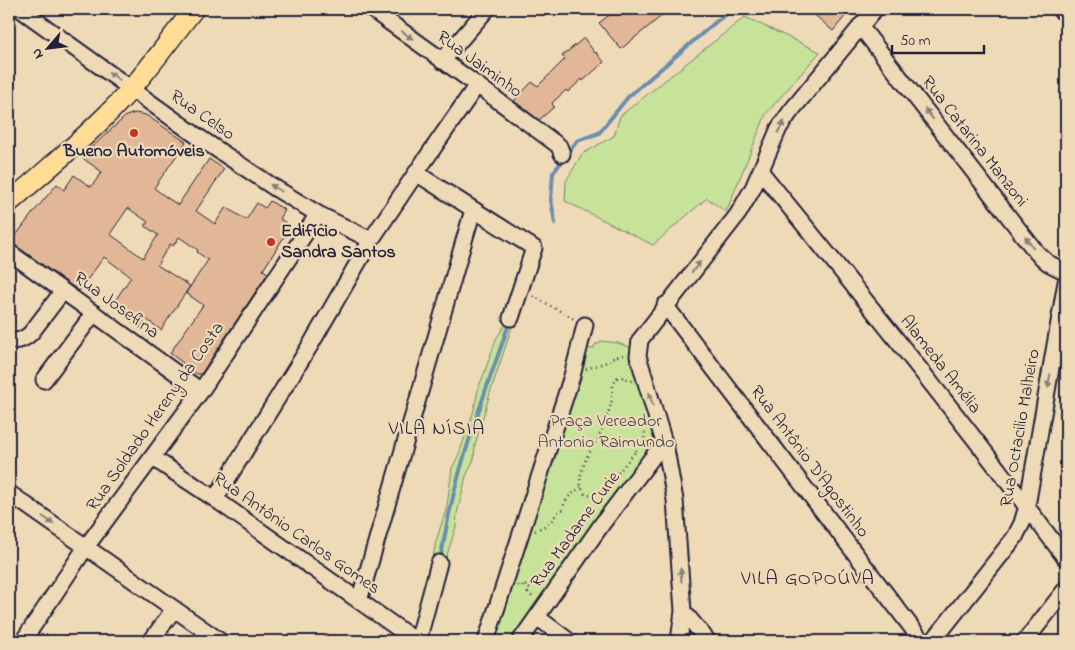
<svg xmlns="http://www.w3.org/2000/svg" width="1075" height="650" font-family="'Indie Flower',sans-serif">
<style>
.green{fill:#c7e299;stroke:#74826a}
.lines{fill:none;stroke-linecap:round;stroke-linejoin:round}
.stream{stroke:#6c8daf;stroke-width:4}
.building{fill:#e2b797;stroke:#22223b;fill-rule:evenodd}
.minor-casing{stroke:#22223b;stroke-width:19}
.major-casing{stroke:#22223b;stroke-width:22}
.path{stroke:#22223b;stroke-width:2.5;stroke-dasharray:1 4;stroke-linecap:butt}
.minor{stroke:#efdab8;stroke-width:15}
.major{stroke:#ffdd96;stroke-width:19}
.oneway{fill:#887e7a}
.poi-dot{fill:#c8321e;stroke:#efdab8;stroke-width:2}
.labels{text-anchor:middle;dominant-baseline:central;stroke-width:4.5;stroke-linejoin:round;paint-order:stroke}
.street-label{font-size:18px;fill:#22223b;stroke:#efdab8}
.poi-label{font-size:18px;font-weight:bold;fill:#22223b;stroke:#efdab8}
.park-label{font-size:18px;fill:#43484e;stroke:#efdab8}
.quarter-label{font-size:20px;letter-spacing:1px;fill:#22223b;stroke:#efdab8}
</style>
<rect width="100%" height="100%" fill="#efdab8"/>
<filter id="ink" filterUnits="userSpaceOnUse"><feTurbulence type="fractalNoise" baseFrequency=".02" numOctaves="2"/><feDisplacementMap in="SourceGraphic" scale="10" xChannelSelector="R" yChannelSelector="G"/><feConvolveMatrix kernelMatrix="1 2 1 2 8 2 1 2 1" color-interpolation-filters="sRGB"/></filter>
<g filter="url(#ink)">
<path class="green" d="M745,17L820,52L766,114L726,212L707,198L653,245L565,201L566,181L582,154L614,136L620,116Z
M507,322L512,327L490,393L475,445L474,459L466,476L457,514L456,527L444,564L433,559L435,545L447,506L452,468L459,454L473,413L479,386L484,374L496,339Z
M601,341L618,343L632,348L655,426V439L652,450L513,641H492L584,348L593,349L596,343L598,345Z"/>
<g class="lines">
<path class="stream" d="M555,223L551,200L553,173L577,141L599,133L628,97L718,20L734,9
M440,561C445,533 450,505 458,478C472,425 492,373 510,321"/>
</g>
<path class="building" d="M617,9H670L621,49L599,23Z
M808,9H851L833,31Z
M584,38L595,53L596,52L604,62L583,81L582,79L568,92L566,90L552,103L554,107L539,120L514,101L532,82L538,86L565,59L562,56Z
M135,113L146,115L186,142L154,188L166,197L178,205L209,159L224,169L196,211L215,224L226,207L246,220L257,203L265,208L270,201L285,210L280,219L291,226L263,270L268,273L201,374H197L170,353L203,305L186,293L208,260L197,252L198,250L179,237L173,246L170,244L157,265L190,286L161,330L146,319L140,328L126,317L127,315L112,305L131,277L104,257L79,291L11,242L32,214L57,184L64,190L74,175L91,187L102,172L81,157L126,116ZM128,208L148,222L145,226L158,235L143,258L110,234Z"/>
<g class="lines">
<g class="minor-casing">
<path id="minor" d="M20,9L197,136L275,188L318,214L371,240
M371,9L477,85L559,146L562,154
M1059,9L1066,14
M860,26L1037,253L1048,263L1066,272
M442,61L487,9
M761,172C865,299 968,427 1066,559
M416,173L534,248L511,318
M9,252L201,391
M665,305L922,641
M9,340C18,342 24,340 31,333L63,291
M44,380L94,313
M153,458L215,499L416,641
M9,493L220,641
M215,499L311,344L371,240L416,173L477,85
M359,601L473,210
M683,611L708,641
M537,617L569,641
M23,641L86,547L201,391L318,214
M151,641L174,609
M418,641L439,563
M486,641L572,376L585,325
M520,641L602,524L664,442
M679,641L683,611L675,500L666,449L638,356L640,340L738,214L753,188L779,128L791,111L875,9
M933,641L1015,537L1022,523L1027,506L1066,282
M1025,641L1066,589"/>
</g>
<g class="major-casing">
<path id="major" d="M9,203C47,169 87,137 122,99C148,71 170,39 194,9"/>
</g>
<path class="path" d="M533,296L574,319
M586,369L607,362L612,361L614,357L624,355
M632,381L623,377L617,378L613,385L612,399L610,408L598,439L586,458L580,477L581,487L585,494L593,496L601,494L608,482L618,473L636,451
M636,451L644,439L645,431
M535,531L550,523L557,513L562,510C566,497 571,495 581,487
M518,585L522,587L523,584L530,589L528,593L535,599"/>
<use href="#minor" class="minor"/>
<use href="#major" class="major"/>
</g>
<defs><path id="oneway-solid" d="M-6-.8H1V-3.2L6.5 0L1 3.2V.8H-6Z" transform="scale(1.25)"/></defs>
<g class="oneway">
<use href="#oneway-solid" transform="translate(407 35) rotate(36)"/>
<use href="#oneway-solid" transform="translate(114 76) rotate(-144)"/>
<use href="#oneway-solid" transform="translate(929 114) rotate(-128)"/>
<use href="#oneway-solid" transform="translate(781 127) rotate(-60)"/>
<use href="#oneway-solid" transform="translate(276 188) rotate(-148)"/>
<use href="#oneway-solid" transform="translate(1029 242) rotate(-128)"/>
<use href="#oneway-solid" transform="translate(696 267) rotate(-52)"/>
<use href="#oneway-solid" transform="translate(1049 381) rotate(100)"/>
<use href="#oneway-solid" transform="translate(651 399) rotate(-107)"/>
<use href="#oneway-solid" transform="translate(48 520) rotate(35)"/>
<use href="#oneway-solid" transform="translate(681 575) rotate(-94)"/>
</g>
</g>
<g class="poi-dot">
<circle cx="134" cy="133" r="5"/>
<circle cx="271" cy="242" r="5"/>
</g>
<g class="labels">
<g class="street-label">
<text transform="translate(479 65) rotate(36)">Rua Jaiminho</text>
<text transform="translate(202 116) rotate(35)">Rua Celso</text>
<text transform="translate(974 142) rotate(52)">Rua Catarina Manzoni</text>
<text transform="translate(116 306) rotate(36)">Rua Josefina</text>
<text transform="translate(940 365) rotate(52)">Alameda Amélia</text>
<text transform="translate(156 417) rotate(-55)">Rua Soldado Hereny da Costa</text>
<text transform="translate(1021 428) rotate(-80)">Rua Octacilio Malheiro</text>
<text transform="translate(809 462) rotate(53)">Rua Antônio D'Agostinho</text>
<text transform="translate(576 530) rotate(-54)">Rua Madame Curie</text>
<text transform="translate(296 534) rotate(35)">Rua Antônio Carlos Gomes</text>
</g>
<g class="poi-label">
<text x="134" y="152">Bueno Automóveis</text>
<text x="281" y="232" text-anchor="start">Edifício<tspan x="281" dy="21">Sandra Santos</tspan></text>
</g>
<g class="park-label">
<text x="606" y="422">Praça Vereador<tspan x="606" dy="21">Antonio Raimundo</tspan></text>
</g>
<g class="quarter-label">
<text x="437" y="429">VILA NÍSIA</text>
<text x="808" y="579">VILA GOPOÚVA</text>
</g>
</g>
<rect width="1075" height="650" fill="none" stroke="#efdab8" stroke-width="30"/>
<rect x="15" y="15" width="1045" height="620" fill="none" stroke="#22223b" stroke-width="2" filter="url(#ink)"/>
<g transform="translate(48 48) rotate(242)" stroke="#efdab8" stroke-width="4" paint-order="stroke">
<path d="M0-4L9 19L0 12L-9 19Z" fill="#22223b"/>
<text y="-8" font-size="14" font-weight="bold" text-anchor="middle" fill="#22223b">N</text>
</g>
<path d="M892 45v8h92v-8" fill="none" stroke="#22223b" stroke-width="2.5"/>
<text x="900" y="45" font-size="15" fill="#22223b" stroke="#efdab8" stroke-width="4" paint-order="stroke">50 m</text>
</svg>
